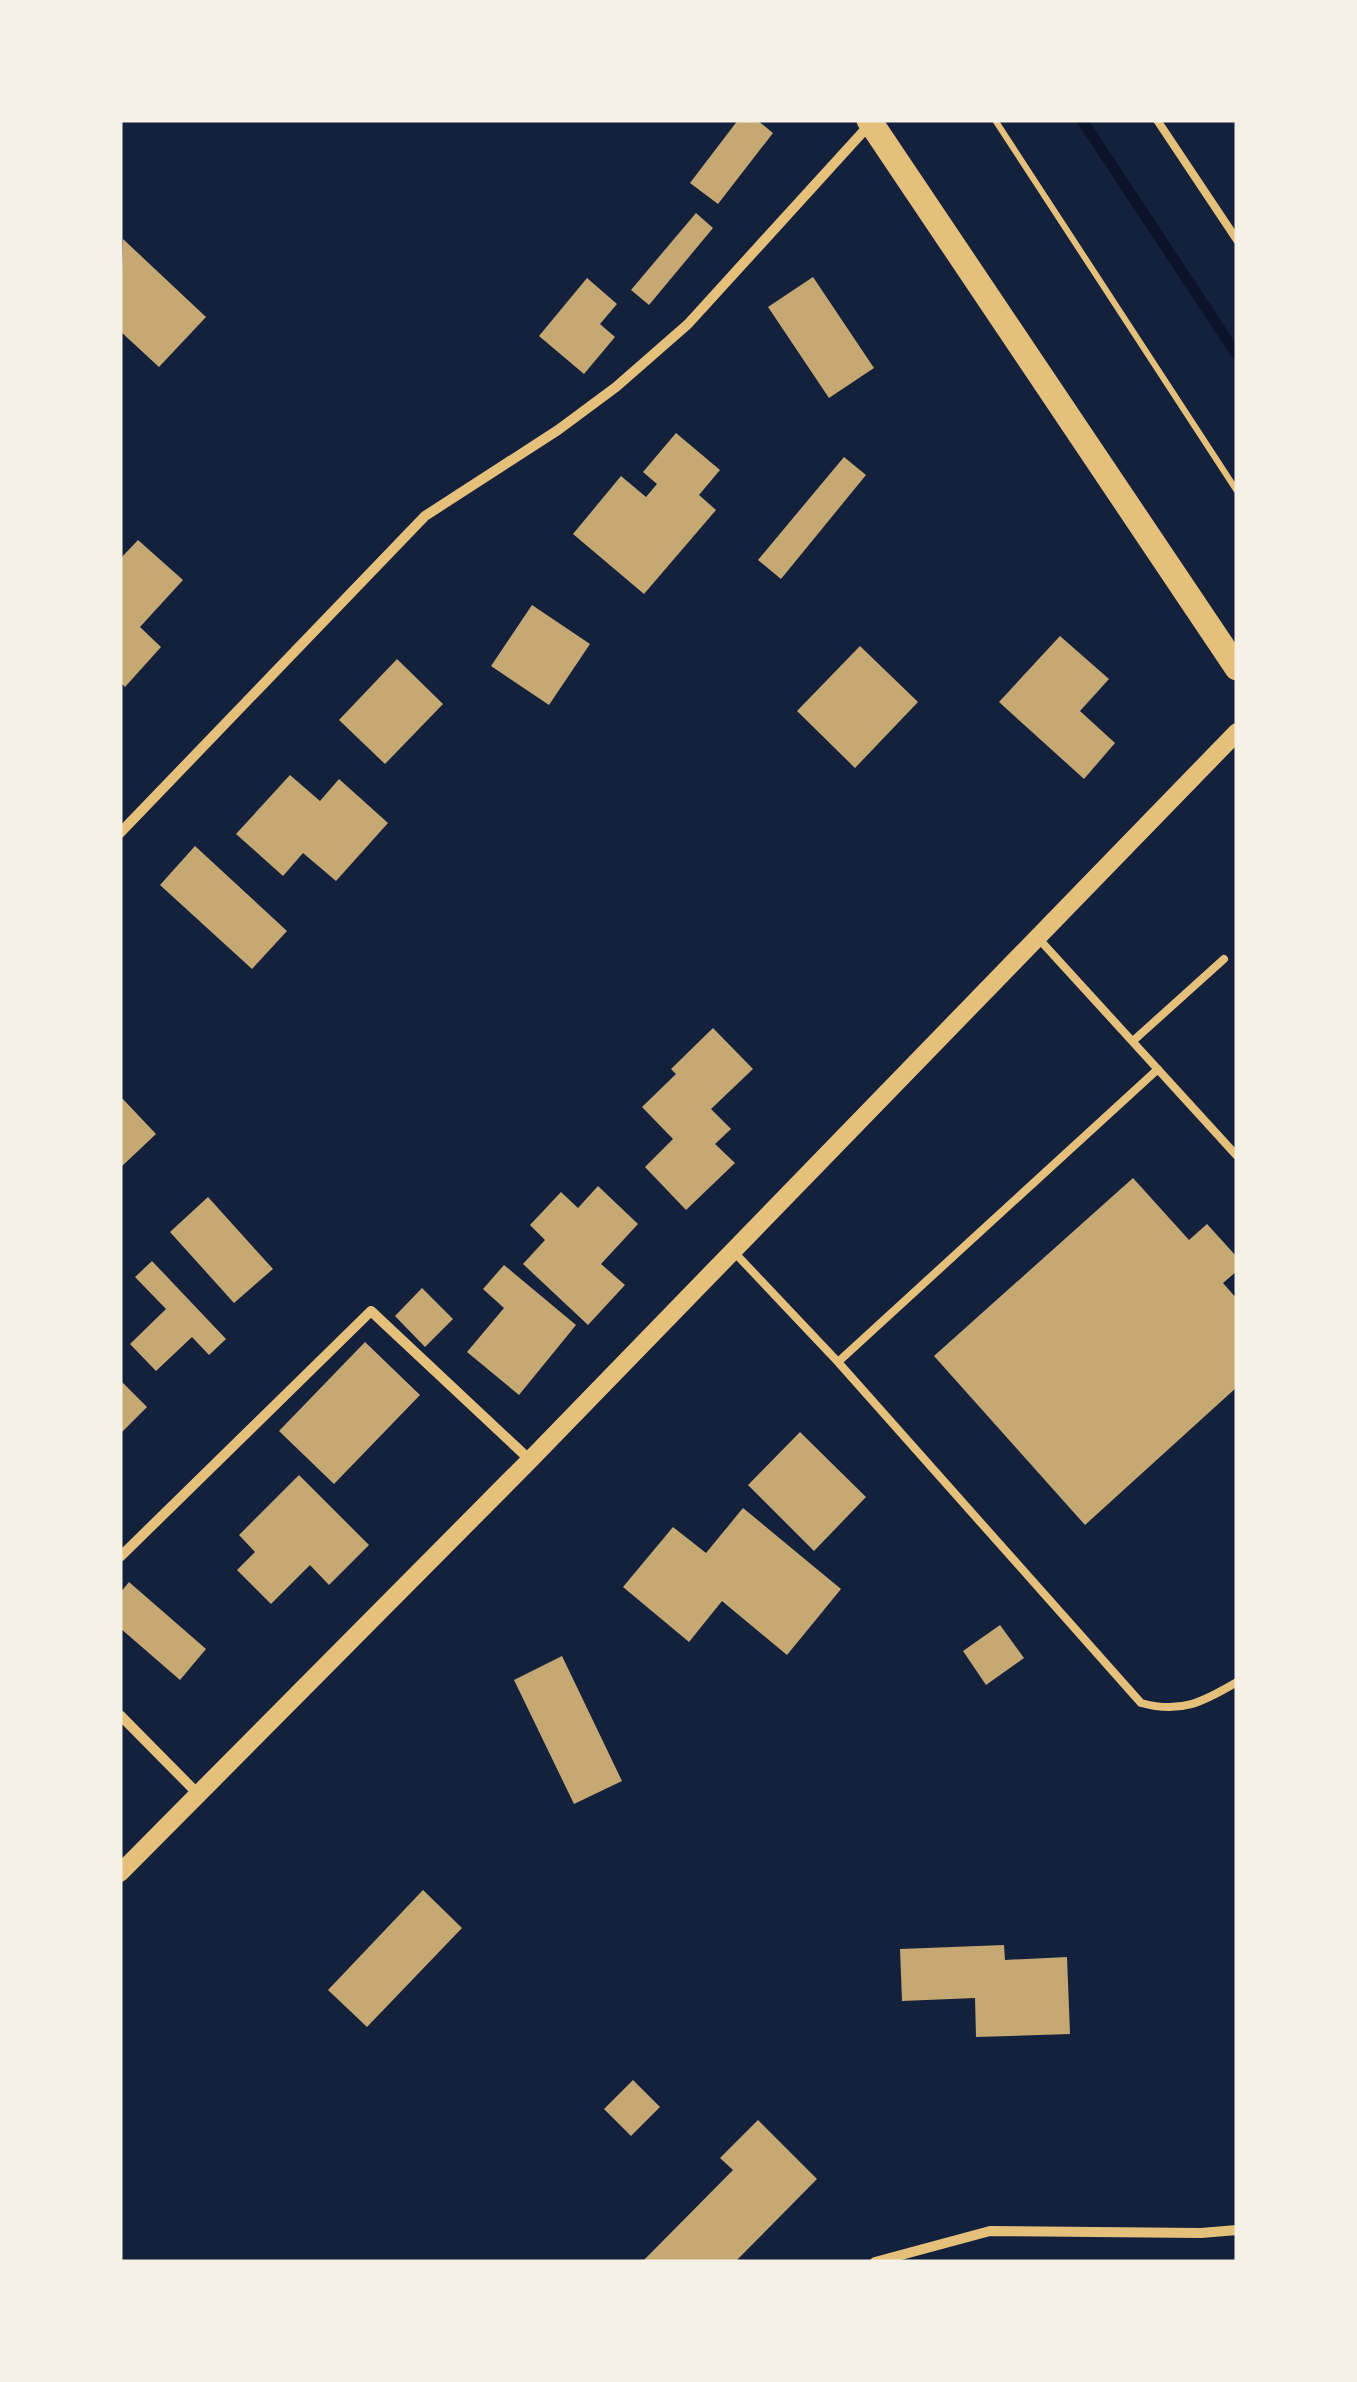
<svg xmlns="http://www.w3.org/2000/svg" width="1357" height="2382" font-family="Mulish,sans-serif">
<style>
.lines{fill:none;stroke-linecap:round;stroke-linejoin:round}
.stream{stroke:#0b132b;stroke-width:11}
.building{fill:#c6a872}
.path{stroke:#e5c07b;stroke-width:6}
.service{stroke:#e5c07b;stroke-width:8}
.minor{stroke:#e5c07b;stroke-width:10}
.tertiary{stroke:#e5c07b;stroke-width:18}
.primary{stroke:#e5c07b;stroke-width:25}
</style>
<rect width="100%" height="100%" fill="#14213d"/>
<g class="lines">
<path class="stream" d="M1082,120L1237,355"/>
</g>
<path class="building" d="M738,120H757L773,133L718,204L690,183Z
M696,213L713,228L649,305L631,290Z
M123,239L206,317L159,367L120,331Z
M813,277L874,368L829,398L768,307Z
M587,278L617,304L600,324L615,337L584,374L539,336Z
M676,433L720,470L699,495L716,510L644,594L573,534L621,476L646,497L657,484L643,472Z
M844,457L866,475L781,579L758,560Z
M138,540L183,580L140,627L161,647L125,687L120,682V559Z
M532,605L590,644L549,705L491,666Z
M1060,636L1109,679L1080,711L1115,743L1084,779L999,702Z
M860,646L918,702L855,768L797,711Z
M397,659L443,704L385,764L339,720Z
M290,775L320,801L339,779L388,823L336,881L303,853L283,876L236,834Z
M195,846L287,931L252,969L160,885Z
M713,1028L753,1069L711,1109L731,1129L715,1144L735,1163L686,1210L645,1167L673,1139L642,1107L676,1074L671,1069Z
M120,1096L156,1134L120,1168Z
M1133,1178L1189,1240L1207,1224L1237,1257V1271L1223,1283L1237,1299V1387L1085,1525L934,1356Z
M598,1186L638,1224L601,1264L625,1285L588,1325L523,1264L545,1240L530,1225L561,1192L578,1208Z
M208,1197L273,1269L234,1303L170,1232Z
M152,1261L226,1339L209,1355L192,1337L156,1371L130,1344L166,1309L135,1277Z
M504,1265L576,1325L519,1395L467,1352L504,1308L483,1289Z
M422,1288L453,1319L425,1347L395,1316Z
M365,1342L420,1395L334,1484L279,1431Z
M120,1380L147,1407L120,1434Z
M800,1432L866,1497L814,1551L748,1485Z
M299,1475L369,1545L329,1585L310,1565L271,1604L237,1570L255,1552L239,1535Z
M743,1508L841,1589L787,1655L722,1601L689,1642L623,1587L673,1527L706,1553Z
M129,1582L206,1649L180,1680L120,1628V1593Z
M1000,1625L1024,1658L986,1685L963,1651Z
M562,1656L622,1781L574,1804L514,1680Z
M423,1890L462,1928L367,2027L328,1990Z
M1004,1945L1005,1960L1067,1957L1070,2034L976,2037L975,1998L902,2001L900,1949Z
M633,2080L660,2107L631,2136L604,2109Z
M758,2120L817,2179L735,2262H642L733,2170L720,2158Z"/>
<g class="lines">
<path class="path" d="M995,120L1237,491"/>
<path class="service" d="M1157,120L1237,240
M1038,938L1237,1156
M1133,1041L1224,959
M734,1252L838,1362L1158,1069
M838,1362L1141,1703C1181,1714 1203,1702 1237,1682"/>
<path class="minor" d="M120,833L425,516L558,430L616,387L688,324L871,123
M120,1557L371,1311L530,1460
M120,1715L199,1795
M875,2262L990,2231L1201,2233L1237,2230"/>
<path class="tertiary" d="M120,1873L530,1460L1237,732"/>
<path class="primary" d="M869,120L1237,668"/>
</g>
<rect width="1357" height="2382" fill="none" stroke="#f6f1e7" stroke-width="245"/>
</svg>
